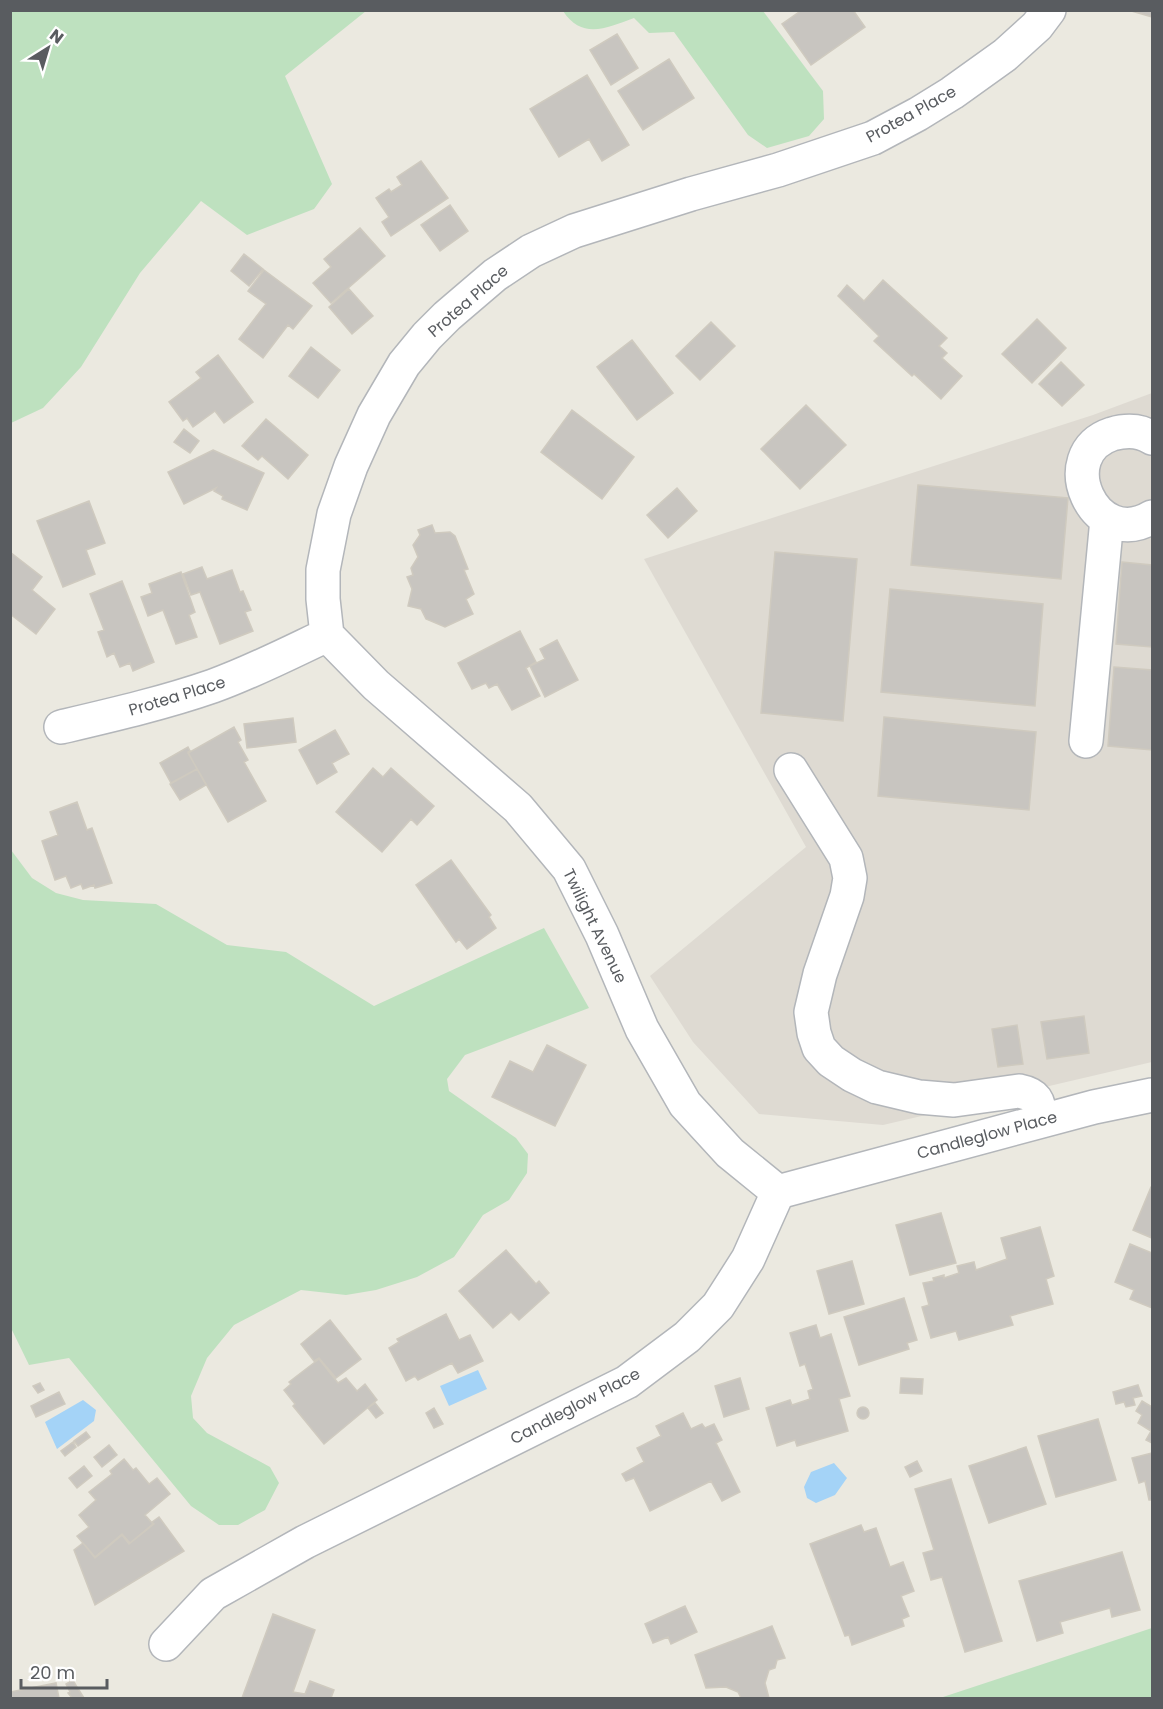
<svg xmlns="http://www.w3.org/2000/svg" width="1163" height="1709" font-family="Poppins,sans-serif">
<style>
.education{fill:#dedad2}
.green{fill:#bee1bf}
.water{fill:#a4d3f7}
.building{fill:#c8c5c0;stroke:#cfcabf;stroke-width:1.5}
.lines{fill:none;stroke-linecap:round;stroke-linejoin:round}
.minor-casing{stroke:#b3b6ba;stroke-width:36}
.minor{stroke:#fff;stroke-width:33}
.labels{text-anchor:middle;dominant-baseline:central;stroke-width:5;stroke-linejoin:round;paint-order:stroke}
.street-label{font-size:16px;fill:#595c60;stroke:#fff}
</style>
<rect width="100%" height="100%" fill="#ebe9e0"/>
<path class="education" d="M1152,393V1062L883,1125L759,1114L693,1042L650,976L806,847L644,559L1093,415Z"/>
<path class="green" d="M11,10L366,11L285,76L332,184L314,209L247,235L201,201L140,273L81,367L43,408L11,423Z
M563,11H763L823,91L824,119L809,136L767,148L748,135L674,32L649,33L634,18C607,28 582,40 563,11Z
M11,850L32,878L56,893L83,900L156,904L227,945L286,952L374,1006L544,928L589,1008L465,1055L447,1079L449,1091L516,1138L528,1154L527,1173L509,1200L483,1215L454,1257L417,1277L376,1290L346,1295L301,1290L234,1325L207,1358L191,1396L193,1418L207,1433L270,1467L279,1483L265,1510L238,1525H219L191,1506L69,1358L29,1365L11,1328Z
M1152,1628V1698H940Z"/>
<path class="water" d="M478,1370L487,1389L449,1406L440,1386Z
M83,1400L96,1410L94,1421L57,1449L45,1422Z
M834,1463L847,1478L835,1495L816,1503L807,1498L804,1487L811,1472Z"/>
<path class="building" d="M802,10H853L865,27L811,65L782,24Z
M1128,10H1152V17Z
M617,34L638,68L611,85L590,50Z
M669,59L694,98L643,130L618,91Z
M587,75L629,145L602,161L589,139L559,157L530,109Z
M421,161L448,198L391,236L382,222L389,217L376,198L389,189L391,192L402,185L397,177Z
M450,205L468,231L440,251L421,225Z
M360,228L385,256L331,303L313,283L331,267L324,259Z
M244,254L263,269L249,286L231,271Z
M264,270L312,306L293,329L288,325L263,358L239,339L266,304L248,291Z
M883,280L947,338L939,346L947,353L942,358L962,376L941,399L914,374L912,376L874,341L879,336L838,296L847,285L864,301Z
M349,289L373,316L352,334L329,307Z
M1037,319L1066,348L1032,383L1002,354Z
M711,322L735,346L700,380L676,356Z
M632,340L673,393L637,420L597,367Z
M311,347L340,370L318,398L289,376Z
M218,355L253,402L224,423L215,411L193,427L187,418L183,421L169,402L201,378L196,372Z
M1061,362L1084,385L1062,406L1039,384Z
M806,405L846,445L800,489L761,449Z
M572,410L634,457L602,499L541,452Z
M266,419L308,455L288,479L262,456L258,460L242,446Z
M184,429L199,441L190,453L174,442Z
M213,450L264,473L247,510L222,499L223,496L214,491L216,488L184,504L168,472Z
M918,485L1068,498L1061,579L911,565Z
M677,488L697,511L668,538L647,515Z
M89,501L105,543L86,550L95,574L63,587L37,521Z
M432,525L435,533L450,532L455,536L468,569L464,570L474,594L466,599L473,614L445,627L426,619L421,609L408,606L412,589L407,577L413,575L411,568L418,557L413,545L420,535L418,530Z
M10,552L42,577L32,590L55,609L36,634L10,614Z
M775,552L857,559L843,721L761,713Z
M1122,562L1152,565V647L1116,644Z
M202,567L207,579L232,570L240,592L243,591L251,610L245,612L253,631L220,644L200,592L191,595L183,574Z
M181,572L195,612L189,615L197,637L176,644L163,610L148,616L141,597L152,593L149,584Z
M122,581L154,662L133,671L130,663L120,667L114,653L107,657L98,632L104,630L90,594Z
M890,589L1043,604L1035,706L881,692Z
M520,631L536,662L526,668L540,696L512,710L497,684L489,688L486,683L472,689L458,663Z
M557,640L578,680L545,697L530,666L545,659L540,649Z
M1114,667L1152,670V750L1108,746Z
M884,717L1036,732L1029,810L878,796Z
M293,718L296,742L247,748L244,724Z
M234,727L241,740L238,742L248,760L244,762L266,801L228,822L188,753Z
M335,730L349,754L332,763L337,772L317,784L299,750Z
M188,747L190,751L188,752L197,769L171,783L160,763Z
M373,768L383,777L391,768L434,806L417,825L411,819L382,852L336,812Z
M197,769L206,785L180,800L170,784Z
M77,802L87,830L92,828L112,883L95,888L94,885L83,889L81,884L71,888L66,876L55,880L42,841L58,835L50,812Z
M451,860L491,915L489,917L496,928L467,949L459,939L456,942L416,885Z
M1084,1016L1089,1053L1047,1059L1041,1022Z
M1017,1025L1023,1064L998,1067L992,1029Z
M547,1045L586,1065L555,1126L492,1097L510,1061L533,1072Z
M1151,1187H1152V1238L1133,1230Z
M941,1213L956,1263L910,1275L896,1225Z
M1040,1227L1054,1276L1046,1279L1053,1304L1010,1316L1013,1325L959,1340L956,1331L931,1338L922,1307L929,1305L923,1283L934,1281L933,1278L944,1275V1278L959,1273L957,1266L974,1262L976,1270L1007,1259L1001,1238Z
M1130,1244L1152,1253V1308L1130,1299L1134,1290L1115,1282Z
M506,1250L536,1284L539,1281L549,1293L519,1320L511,1312L493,1328L459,1291Z
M852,1261L864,1304L829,1314L817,1271Z
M904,1298L917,1340L907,1343L909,1349L859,1365L844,1317Z
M446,1314L459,1340L470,1335L483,1361L458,1373L452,1363L418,1380L415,1376L406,1381L389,1348L399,1342L397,1339Z
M330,1320L361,1359L336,1378L319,1358L314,1361L301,1344Z
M816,1325L820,1338L831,1334L850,1396L839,1399L848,1431L797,1446L795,1440L777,1446L766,1408L790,1400L792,1405L810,1399L808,1391L813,1389L805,1364L800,1366L790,1333Z
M319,1359L338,1383L346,1378L357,1391L365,1384L377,1400L324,1444L293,1406L295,1404L284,1390L291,1384L289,1382Z
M740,1378L749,1409L724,1417L715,1386Z
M901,1378L923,1379L922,1394L900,1393Z
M40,1383L44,1390L38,1393L33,1386Z
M1138,1385L1142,1396L1133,1398L1135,1405L1126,1407L1124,1402L1116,1404L1113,1392Z
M59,1392L65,1404L36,1417L31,1406Z
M1142,1401L1152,1407V1443L1146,1440L1151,1431L1138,1423L1142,1415L1136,1411Z
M375,1403L383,1413L376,1418L368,1408Z
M857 1413a6 6 0 1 1 12 0a6 6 0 1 1-12 0Z
M434,1408L443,1424L434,1428L426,1413Z
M683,1413L691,1429L702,1424L705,1428L714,1424L722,1440L716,1443L740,1492L722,1501L711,1481L650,1511L634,1478L626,1481L622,1474L644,1462L637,1448L661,1436L656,1426Z
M1098,1419L1116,1480L1056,1497L1038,1436Z
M86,1432L90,1437L78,1446L74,1441Z
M73,1442L76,1447L65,1456L61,1451Z
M109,1445L117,1455L102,1467L94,1457Z
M1026,1447L1046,1504L989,1523L969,1466Z
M1152,1453V1500H1149L1145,1481L1139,1483L1132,1458Z
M124,1459L133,1470L136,1468L149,1484L157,1478L170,1494L145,1515L153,1524L130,1543L122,1534L95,1557L77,1536L89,1527L79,1515L96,1500L89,1492L112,1474L110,1471Z
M917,1461L922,1471L910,1477L905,1467Z
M84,1466L92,1476L77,1488L69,1478Z
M951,1479L1002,1641L965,1652L942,1577L931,1580L923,1553L934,1550L915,1489Z
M159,1517L184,1551L95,1605L74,1550L83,1543L95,1558L122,1535L129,1544L154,1524L152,1522Z
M861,1525L864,1532L876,1528L890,1567L903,1562L914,1591L901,1596L909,1616L902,1619L904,1626L852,1645L849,1635L845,1636L810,1544Z
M1122,1552L1140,1610L1112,1617L1110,1608L1060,1622L1063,1633L1037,1641L1019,1581Z
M685,1606L697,1632L671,1644L668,1637L653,1643L645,1624Z
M273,1614L315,1630L293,1692L305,1694L310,1681L334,1690L331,1698H242Z
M772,1626L785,1658L777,1660L775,1668L769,1670L765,1683L769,1698H741L738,1692L726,1687L706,1688L695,1655Z
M73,1680L77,1687L84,1698H72L68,1693L70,1692L66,1684Z
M56,1683L59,1698H10V1692Z"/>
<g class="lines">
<g class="minor-casing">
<path id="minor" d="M1152,438C1140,430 1126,430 1112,434C1051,454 1094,552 1152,517
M327,635L376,685L518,808L569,869L602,935L642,1029L685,1104L730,1153L778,1192
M61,727C112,715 164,703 213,686C252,672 289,653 327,635L323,599V570L334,514L351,466L374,415L404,364L427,336L447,316L495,275L531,251L574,231L691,194L778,170L873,138L918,114L952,93L1005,55L1037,26L1049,10
M1086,741L1107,519
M791,770L846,858L850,878L847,896L820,974L811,1012L814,1033L819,1048L831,1061L852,1075L877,1087L919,1097L954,1100L1019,1091C1039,1095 1038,1102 1041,1121
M166,1644L213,1594L305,1542L627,1382L687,1337L718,1306L748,1259L778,1192L1094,1107L1152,1095"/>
</g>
<use href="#minor" class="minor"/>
</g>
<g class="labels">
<g class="street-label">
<text transform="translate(911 114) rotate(-29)">Protea Place</text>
<text transform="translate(468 301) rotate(-41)">Protea Place</text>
<text transform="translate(177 696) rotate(-17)">Protea Place</text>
<text transform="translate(595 926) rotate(64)">Twilight Avenue</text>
<text transform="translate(987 1135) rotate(-15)">Candleglow Place</text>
<text transform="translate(575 1406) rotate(-28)">Candleglow Place</text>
</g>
</g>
<rect width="1163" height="1709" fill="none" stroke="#595c60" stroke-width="24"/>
<g transform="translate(48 48) rotate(37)" stroke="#ffffff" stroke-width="4.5" paint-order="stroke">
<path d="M0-4.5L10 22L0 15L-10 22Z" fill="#595c60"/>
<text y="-9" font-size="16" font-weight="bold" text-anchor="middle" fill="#595c60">N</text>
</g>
<path d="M21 1679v9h86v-9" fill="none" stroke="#595c60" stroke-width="3"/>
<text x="30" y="1679" font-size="18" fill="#595c60" stroke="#ffffff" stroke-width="4.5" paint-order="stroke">20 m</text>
</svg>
